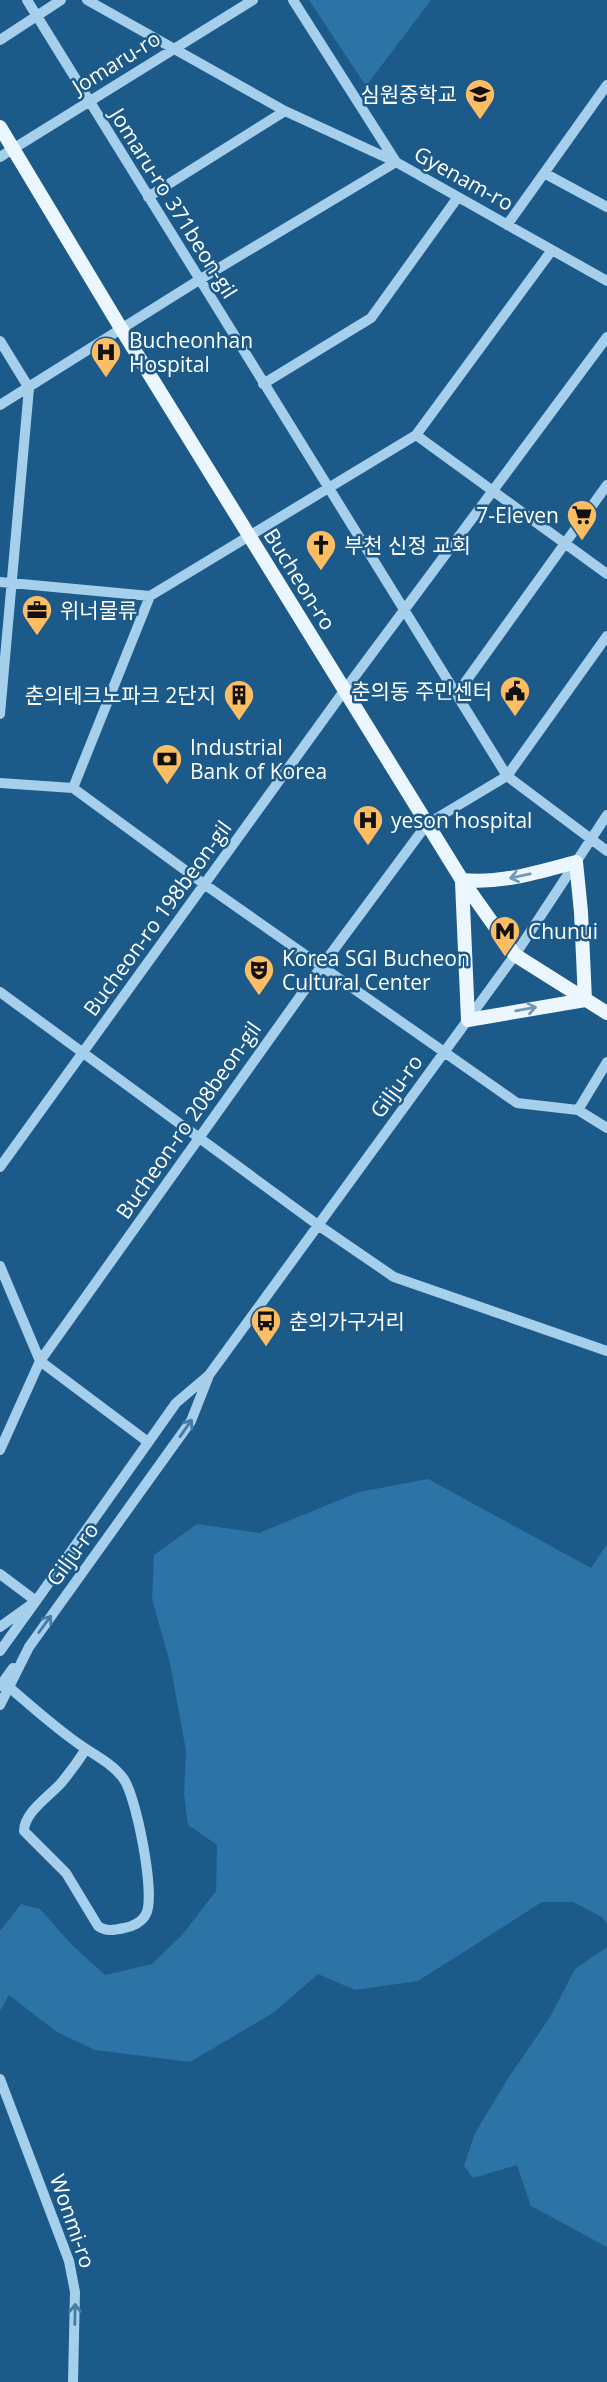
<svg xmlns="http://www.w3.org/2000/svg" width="607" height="2382" font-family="'Open Sans','Noto Sans KR',sans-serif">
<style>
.green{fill:#2c73a6}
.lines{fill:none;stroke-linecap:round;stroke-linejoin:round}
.minor{stroke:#a6cfec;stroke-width:10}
.major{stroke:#ecf6ff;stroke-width:14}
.oneway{stroke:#6f98b9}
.oneway2{stroke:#457da7}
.labels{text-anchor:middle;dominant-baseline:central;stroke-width:5;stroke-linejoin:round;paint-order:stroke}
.street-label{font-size:21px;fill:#fff;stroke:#1c5a8a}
.poi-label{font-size:21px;fill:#fff;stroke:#1c5a8a;text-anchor:start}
</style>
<rect width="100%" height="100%" fill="#1c5a8a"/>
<path class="green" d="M309,0H431L366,86Z
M428,1479L591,1568L607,1544V1924L602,1917L573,1902H542L418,1981L355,1990L318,1974L273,2013L190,2062L95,2050L57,2032L9,1995L0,2011V1931L21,1904L40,1909L71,1944L105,1975L152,1964L183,1934L216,1891L217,1845L188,1825L184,1794L186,1751L170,1663L152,1599L154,1555L197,1524L259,1533L359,1492Z
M607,1947V2247L531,2206L517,2165L473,2178L464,2166L475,2133L507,2080L550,2017L575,1969Z"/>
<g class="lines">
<path class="minor" d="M27,0L507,776L607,851
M87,0L285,111L396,162L607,281
M293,0L396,162
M0,40L61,0
M0,157L253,0
M544,173L607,207
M148,197L285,111
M507,225L607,85
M0,341L29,388L0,714
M263,384L371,318L458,197
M0,405L199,280L396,162
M416,435L607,574
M0,582L150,596L416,435L552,250
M456,695L607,485
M0,783L73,788L204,884L517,1103L578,1110L607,1128
M73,788L150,596
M0,992L318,1225L394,1277L607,1351
M578,1110L607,1062
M0,1167L344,691L607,337
M0,1266L40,1361L148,1442
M0,1450L40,1361L321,967L427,824L507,776L607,636
M0,1574L36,1601L0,1651
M0,1627L36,1601L176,1403L209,1375L515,955L607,815
M0,1686L13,1668
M9,1687C31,1706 52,1725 76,1742C92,1754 111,1762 123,1778C136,1794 156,1896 146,1914C142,1922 132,1927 124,1928C115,1930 106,1932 98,1926L66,1873L24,1831C24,1812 51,1795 62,1782C71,1771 79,1760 86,1749
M0,1705L29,1647L191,1421L208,1378
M0,2079L69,2261L75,2292L73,2382"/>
<path class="major" d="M0,127L122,330L462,880L515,955L607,1013
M462,880C501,884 538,872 576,862L581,912L585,1000
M462,882L468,1020L585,1000"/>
</g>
<defs><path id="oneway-shaft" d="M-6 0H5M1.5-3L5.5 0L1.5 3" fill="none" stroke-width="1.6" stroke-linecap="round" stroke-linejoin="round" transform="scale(1.75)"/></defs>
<g class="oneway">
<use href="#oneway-shaft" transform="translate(520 876) rotate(168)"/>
<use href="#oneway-shaft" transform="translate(526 1009) rotate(-10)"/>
</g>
<g class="oneway2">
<use href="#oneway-shaft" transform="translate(186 1428) rotate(-55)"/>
<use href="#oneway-shaft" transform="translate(45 1624) rotate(-54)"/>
<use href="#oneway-shaft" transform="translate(75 2314) rotate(-89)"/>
</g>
<defs>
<g id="school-pin" transform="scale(1.575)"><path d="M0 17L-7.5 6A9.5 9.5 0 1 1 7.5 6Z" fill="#fdbd63" stroke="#1c5a8a"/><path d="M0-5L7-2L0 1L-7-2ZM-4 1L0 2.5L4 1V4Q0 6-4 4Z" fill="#111"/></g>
<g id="hospital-pin" transform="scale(1.575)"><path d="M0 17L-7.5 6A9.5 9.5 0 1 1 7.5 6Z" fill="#fdbd63" stroke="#1c5a8a"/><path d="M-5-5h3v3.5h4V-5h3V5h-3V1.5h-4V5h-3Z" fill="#111"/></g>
<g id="supermarket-pin" transform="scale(1.575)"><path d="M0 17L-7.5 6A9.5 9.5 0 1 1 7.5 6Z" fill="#fdbd63" stroke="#1c5a8a"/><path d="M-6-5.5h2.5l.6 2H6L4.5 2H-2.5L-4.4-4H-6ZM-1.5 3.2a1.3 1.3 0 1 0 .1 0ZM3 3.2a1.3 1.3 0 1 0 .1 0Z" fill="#111"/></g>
<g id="church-pin" transform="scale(1.575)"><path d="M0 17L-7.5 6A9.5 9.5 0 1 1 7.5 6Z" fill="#fdbd63" stroke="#1c5a8a"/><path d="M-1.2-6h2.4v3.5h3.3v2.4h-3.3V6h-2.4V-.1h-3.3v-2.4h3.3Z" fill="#111"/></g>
<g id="office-pin" transform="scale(1.575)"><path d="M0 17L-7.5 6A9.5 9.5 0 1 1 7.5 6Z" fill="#fdbd63" stroke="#1c5a8a"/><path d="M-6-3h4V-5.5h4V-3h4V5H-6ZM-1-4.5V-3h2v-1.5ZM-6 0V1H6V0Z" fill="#111"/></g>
<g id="civic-pin" transform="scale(1.575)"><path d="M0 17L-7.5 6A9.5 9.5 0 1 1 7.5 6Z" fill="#fdbd63" stroke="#1c5a8a"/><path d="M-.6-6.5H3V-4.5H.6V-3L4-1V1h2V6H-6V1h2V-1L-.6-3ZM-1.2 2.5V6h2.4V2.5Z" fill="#111"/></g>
<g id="building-pin" transform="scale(1.575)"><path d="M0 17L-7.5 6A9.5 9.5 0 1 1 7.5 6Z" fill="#fdbd63" stroke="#1c5a8a"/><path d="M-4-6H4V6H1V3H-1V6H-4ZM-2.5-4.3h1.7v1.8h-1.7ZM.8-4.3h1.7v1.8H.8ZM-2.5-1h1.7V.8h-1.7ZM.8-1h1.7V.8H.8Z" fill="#111"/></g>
<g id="bank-pin" transform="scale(1.575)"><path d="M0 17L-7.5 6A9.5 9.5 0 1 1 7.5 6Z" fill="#fdbd63" stroke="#1c5a8a"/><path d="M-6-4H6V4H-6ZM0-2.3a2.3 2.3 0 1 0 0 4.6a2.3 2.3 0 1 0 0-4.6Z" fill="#111"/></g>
<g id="metro-pin" transform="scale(1.575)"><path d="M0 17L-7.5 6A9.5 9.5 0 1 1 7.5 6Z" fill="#fdbd63" stroke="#1c5a8a"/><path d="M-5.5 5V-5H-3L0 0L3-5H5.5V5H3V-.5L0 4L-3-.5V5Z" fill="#111"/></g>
<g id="theatre-pin" transform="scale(1.575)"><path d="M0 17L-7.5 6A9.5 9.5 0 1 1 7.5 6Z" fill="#fdbd63" stroke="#1c5a8a"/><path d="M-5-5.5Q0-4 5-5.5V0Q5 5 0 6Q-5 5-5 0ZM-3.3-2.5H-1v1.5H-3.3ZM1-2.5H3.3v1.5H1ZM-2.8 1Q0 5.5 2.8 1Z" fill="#111"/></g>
<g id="bus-pin" transform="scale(1.575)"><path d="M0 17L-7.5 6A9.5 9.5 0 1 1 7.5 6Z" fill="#fdbd63" stroke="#1c5a8a"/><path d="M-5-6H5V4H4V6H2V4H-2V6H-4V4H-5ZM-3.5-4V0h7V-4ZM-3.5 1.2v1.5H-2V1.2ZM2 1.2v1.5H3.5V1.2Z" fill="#111"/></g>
</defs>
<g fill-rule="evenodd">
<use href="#school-pin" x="480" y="94"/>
<use href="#hospital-pin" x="106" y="352"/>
<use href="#supermarket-pin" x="582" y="515"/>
<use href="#church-pin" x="321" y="545"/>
<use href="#office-pin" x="37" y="610"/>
<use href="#civic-pin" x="515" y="691"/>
<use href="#building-pin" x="239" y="695"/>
<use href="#bank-pin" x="167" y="759"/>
<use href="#hospital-pin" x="368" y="820"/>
<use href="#metro-pin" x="505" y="931"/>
<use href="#theatre-pin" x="259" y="970"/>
<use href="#bus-pin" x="266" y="1321"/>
</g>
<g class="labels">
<g class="street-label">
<text transform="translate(116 62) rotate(-32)">Jomaru-ro</text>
<text transform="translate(464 178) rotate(29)">Gyenam-ro</text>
<text transform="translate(174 203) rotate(58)">Jomaru-ro 371beon-gil</text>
<text transform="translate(300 579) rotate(58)">Bucheon-ro</text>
<text transform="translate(157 918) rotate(-54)">Bucheon-ro 198beon-gil</text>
<text transform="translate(396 1086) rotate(-54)">Gilju-ro</text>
<text transform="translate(188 1120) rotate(-55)">Bucheon-ro 208beon-gil</text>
<text transform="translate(72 1554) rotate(-54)">Gilju-ro</text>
<text transform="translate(73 2221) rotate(71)">Wonmi-ro</text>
</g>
<g class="poi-label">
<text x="457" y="94" text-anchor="end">심원중학교</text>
<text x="129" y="340">Bucheonhan<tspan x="129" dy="24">Hospital</tspan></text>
<text x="559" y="515" text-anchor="end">7-Eleven</text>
<text x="344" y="545">부천 신정 교회</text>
<text x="60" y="610">위너물류</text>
<text x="492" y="691" text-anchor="end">춘의동 주민센터</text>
<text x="216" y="695" text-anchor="end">춘의테크노파크 2단지</text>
<text x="190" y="747">Industrial<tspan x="190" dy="24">Bank of Korea</tspan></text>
<text x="391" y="820">yeson hospital</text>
<text x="528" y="931">Chunui</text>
<text x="282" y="958">Korea SGI Bucheon<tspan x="282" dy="24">Cultural Center</tspan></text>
<text x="289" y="1321">춘의가구거리</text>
</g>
</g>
</svg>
